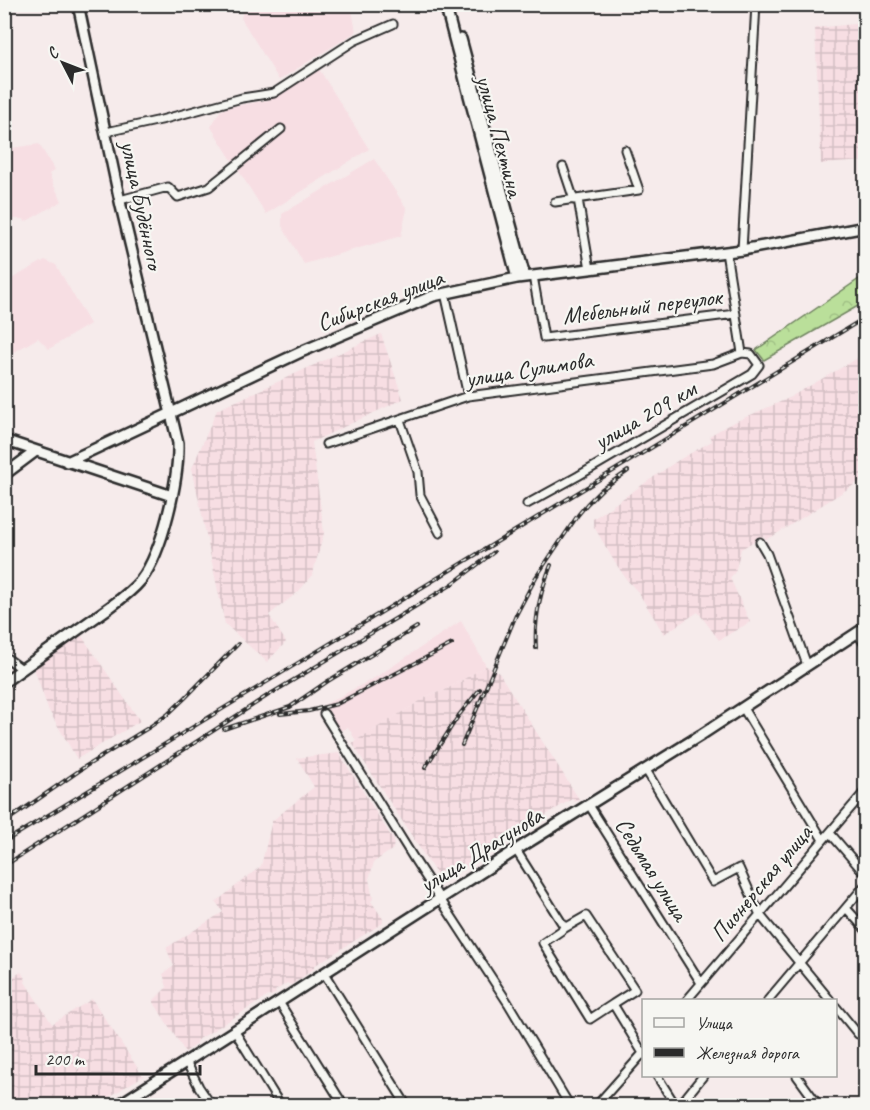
<svg xmlns="http://www.w3.org/2000/svg" width="870" height="1110" font-family="Caveat,sans-serif">
<style>
.built{fill:#f7dee3}
.industrial{fill:url(#industrial-grid)}
.forest{fill:url(#forest-crowns);stroke:#728562;stroke-width:1.5}
.lines{fill:none;stroke-linecap:round;stroke-linejoin:round}
.stream{stroke:#638e9e;stroke-width:1.5}
.street-casing{stroke:#2b2b2b;stroke-width:11}
.secondary-casing{stroke:#2b2b2b;stroke-width:14}
.street{stroke:#f6f6f2;stroke-width:7}
.secondary{stroke:#f6f6f2;stroke-width:9}
.rail-casing{stroke:#2b2b2b;stroke-width:4}
.rail{stroke:#f6f6f2;stroke-width:1.5;stroke-dasharray:4.5;stroke-linecap:butt}
.labels{text-anchor:middle;dominant-baseline:central;stroke-width:4.5;stroke-linejoin:round;paint-order:stroke}
.street-label{font-size:24px;fill:#2b2b2b;stroke:#f6f6f2}
</style>
<defs>
<pattern id="industrial-grid" width="8" height="8" patternUnits="userSpaceOnUse" patternTransform="scale(1.5)"><rect width="8" height="8" fill="#f7dee3"/><path d="M0 4h8M4 0v8" fill="none" stroke="#d4bfc3"/></pattern>
<pattern id="forest-crowns" width="20" height="18" patternUnits="userSpaceOnUse" patternTransform="scale(1.5)"><rect width="20" height="18" fill="#badf9a"/><path d="M2 6a3 3 0 1 1 6 0M12 15a3 3 0 1 1 6 0" fill="none" stroke="#a0c085"/></pattern>
</defs>
<rect width="100%" height="100%" fill="#f6ebeb"/>
<filter id="ink" filterUnits="userSpaceOnUse"><feTurbulence type="fractalNoise" baseFrequency=".0167" numOctaves="2"/><feDisplacementMap in="SourceGraphic" scale="12" xChannelSelector="R" yChannelSelector="G"/><feConvolveMatrix kernelMatrix="1 2 1 2 8 2 1 2 1" color-interpolation-filters="sRGB"/></filter>
<g filter="url(#ink)">
<path class="built" d="M248,4L351,5L356,32L279,80L241,18L244,7Z
M319,69L369,149L266,214L211,127L220,111L229,107L268,100Z
M39,144L55,170L49,174L54,186L62,201L25,222L24,219H6L5,225V149Z
M374,159L407,209L401,236L304,264L282,226V214Z
M45,260L56,265L90,324L49,349L38,338L9,355L6,352L4,342L5,293L8,281Z
M461,621L486,666L442,692L433,693L356,741L348,727L338,732L324,705L376,677Z"/>
<path class="industrial" d="M865,23V161L821,164L815,28Z
M381,334L403,399L312,442L324,533L312,576L298,592L269,615L286,642L267,662L225,624L192,468L217,410Z
M865,354V478L773,536L766,539L763,536L741,549L735,572L730,578L750,622L719,640L698,612L664,634L638,592L627,580L614,561L593,525V519L677,461L712,441L709,436L730,424L787,399Z
M81,635L140,721L77,759L48,709L34,668Z
M486,666L499,673L579,799L575,802L572,799L515,834L442,883L352,743L433,693L442,692Z
M339,753L394,841L393,849L374,862L369,879L373,899L371,901L383,919V923L314,966V969L291,985L287,983L275,991L276,993L271,996L270,995L196,1041L197,1044L185,1052L153,1001L167,987L163,974L174,966L166,948L223,912L216,902L261,866L272,821L314,787L297,758Z
M21,972L26,980L25,982L52,1024L92,999L143,1076L96,1105H5V982Z"/>
<path class="forest" d="M862,277L865,280V302L764,360L756,350Z"/>
<g class="lines">
<path class="stream" d="M863,171L866,182"/>
<g class="street-casing">
<path id="street" d="M106,132L161,120L242,98L274,93L354,41L393,24
M563,167L574,200
M578,199L590,269
M120,200L168,187L178,197L209,187L281,129
M555,202L639,190L625,150
M742,250L756,4
M726,252L742,353
M533,276L544,338L736,314
M445,293L468,396
M400,420L418,472L420,495L440,533
M326,444L468,396L713,364L742,353
M527,504L578,476L752,374L759,365L751,354L742,353
M760,542L767,554L807,665
M857,632L866,647
M4,656L22,669
M743,708L823,840
M324,714L416,862L508,1003L570,1106
M646,770L713,882L739,868L760,915L830,1000
M589,805L701,983
M830,833L866,875
M516,850L565,928L543,943L590,1019L613,1004L644,1055
M846,908L866,930
M565,928L586,916L635,990L613,1004
M324,973L407,1106
M687,1000L866,790
M768,1000L866,884
M279,1002L344,1106
M836,1007L858,1034
M234,1030L281,1106
M186,1061L199,1087L212,1106
M657,1076L676,1106
M797,1076L819,1106
M596,1106L644,1052
M679,1106L703,1076"/>
</g>
<g class="secondary-casing">
<path id="secondary" d="M445,4L517,278
M461,39L525,277
M4,440L172,496
M67,462L303,351L433,296L517,278L742,250L866,227
M4,475L36,451
M4,682L110,607C121,599 132,591 141,580C163,551 179,479 178,443L121,206L78,4
M117,1106L516,850L701,735L866,627"/>
</g>
<use href="#street" class="street"/>
<use href="#secondary" class="secondary"/>
<g class="rail-casing">
<path id="rail" d="M536,648C534,618 540,592 551,565
M280,714L309,711L337,704L452,644
M224,729L290,707L328,681L417,627
M462,745L516,615L536,577L578,515L587,504L602,489L628,471
M425,768L459,715L480,689
M8,820L86,766L148,728L167,715L185,698L238,644
M4,842L866,317
M4,866L267,696L451,585L494,552"/>
</g>
<use href="#rail" class="rail"/>
</g>
</g>
<g class="labels">
<g class="street-label">
<text transform="translate(500 136) rotate(75)">улица Пехтина</text>
<text transform="translate(142 205) rotate(78)">улица Будённого</text>
<text transform="translate(380 300) rotate(-21)">Сибирская улица</text>
<text transform="translate(642 306) rotate(-7)">Мебельный переулок</text>
<text transform="translate(529 369) rotate(-9)">улица Сулимова</text>
<text transform="translate(645 415) rotate(-30)">улица 209 км</text>
<text transform="translate(481 850) rotate(-32)">улица Драгунова</text>
<text transform="translate(652 869) rotate(58)">Седьмая улица</text>
<text transform="translate(761 883) rotate(-50)">Пионерская улица</text>
</g>
</g>
<rect width="870" height="1110" fill="none" stroke="#f6f6f2" stroke-width="24"/>
<rect x="12" y="12" width="846" height="1086" fill="none" stroke="#2b2b2b" stroke-width="2" filter="url(#ink)"/>
<rect x="642" y="999" width="195" height="78" fill="#f6f6f2" stroke="#a5a5a2" stroke-width="1.5"/>
<rect x="654" y="1018" width="30" height="9" fill="#f6f6f2" stroke="#a5a5a2" stroke-width="1.5"/>
<text x="696" y="1029" font-size="18" fill="#2b2b2b">Улица</text>
<rect x="654" y="1048" width="30" height="9" fill="#2b2b2b" stroke="#a5a5a2" stroke-width="1.5"/>
<text x="696" y="1059" font-size="18" fill="#2b2b2b">Железная дорога</text>
<g transform="translate(63 63) rotate(312)" stroke="#f6f6f2" stroke-width="4.5" paint-order="stroke">
<path d="M0-4.5L10 22L0 15L-10 22Z" fill="#2b2b2b"/>
<text y="-9" font-size="16" font-weight="bold" text-anchor="middle" fill="#2b2b2b">С</text>
</g>
<path d="M36 1065v9h164v-9" fill="none" stroke="#2b2b2b" stroke-width="3"/>
<text x="45" y="1065" font-size="18" fill="#2b2b2b" stroke="#f6f6f2" stroke-width="4.5" paint-order="stroke">200 m</text>
</svg>
